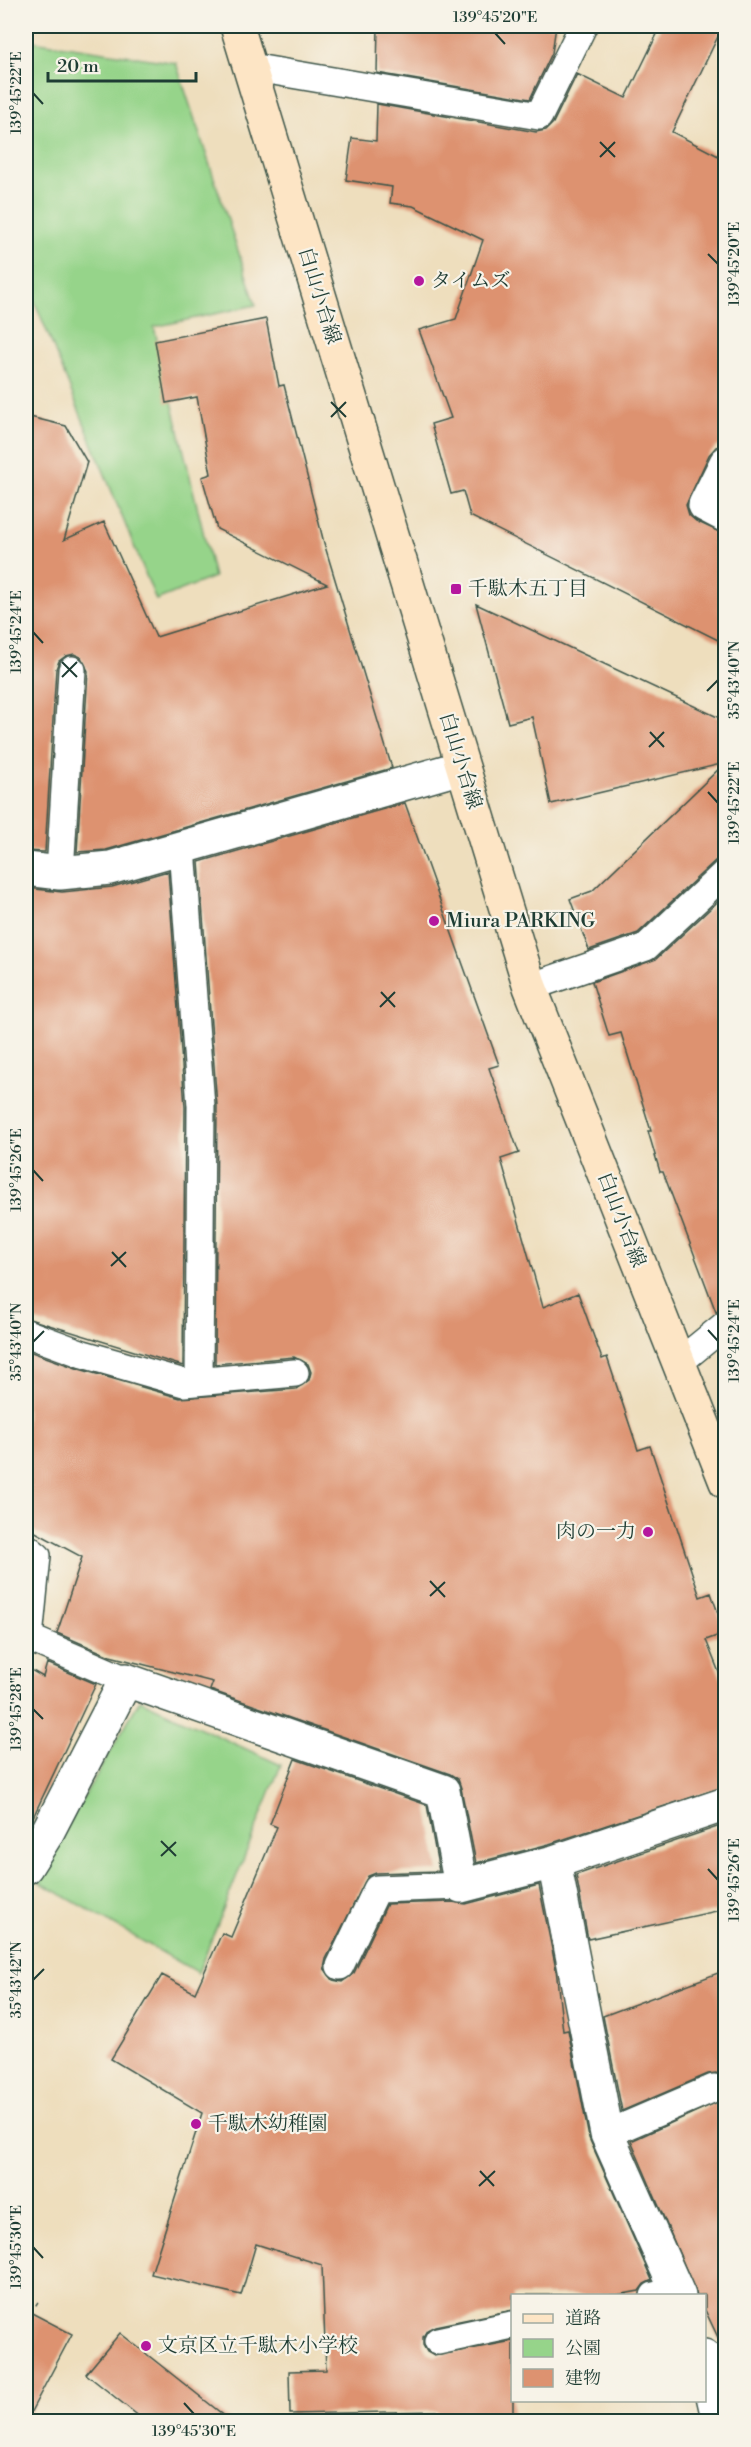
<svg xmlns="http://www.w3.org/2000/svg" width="751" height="2447" font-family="'Libre Bodoni','Noto Serif JP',serif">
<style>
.green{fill:#96d48a;stroke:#5a885f;stroke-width:1.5}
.building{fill:#dd9270}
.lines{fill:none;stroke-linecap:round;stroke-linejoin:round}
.service-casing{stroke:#3e5549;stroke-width:30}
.minor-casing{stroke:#3e5549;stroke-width:36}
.secondary-casing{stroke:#3e5549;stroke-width:36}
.path{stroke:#3e5549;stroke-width:4;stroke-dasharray:1.5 4.5;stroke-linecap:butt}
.service{stroke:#fff;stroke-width:27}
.minor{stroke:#fff;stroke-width:33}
.secondary{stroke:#fde5c5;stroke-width:33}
.ticks{fill:none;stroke:#1f3d34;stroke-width:2}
.poi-dot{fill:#b5179e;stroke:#f7f3e8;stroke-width:2}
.labels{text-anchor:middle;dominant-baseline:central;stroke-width:4.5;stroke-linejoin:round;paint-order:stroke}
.poi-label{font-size:20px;fill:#1f3d34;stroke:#f7f3e8;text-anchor:start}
.street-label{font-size:20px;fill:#1f3d34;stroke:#f7f3e8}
.neatline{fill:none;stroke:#1f3d34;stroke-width:2}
.ticks-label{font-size:15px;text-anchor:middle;fill:#1f3d34}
</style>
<rect width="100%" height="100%" fill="#f7f3e8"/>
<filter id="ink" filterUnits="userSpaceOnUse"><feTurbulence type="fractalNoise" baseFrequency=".0167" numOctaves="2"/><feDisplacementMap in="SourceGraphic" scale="12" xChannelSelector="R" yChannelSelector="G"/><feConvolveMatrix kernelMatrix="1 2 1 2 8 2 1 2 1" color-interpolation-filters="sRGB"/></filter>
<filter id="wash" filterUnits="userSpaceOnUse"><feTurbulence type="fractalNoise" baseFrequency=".008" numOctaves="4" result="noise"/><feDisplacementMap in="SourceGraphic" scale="24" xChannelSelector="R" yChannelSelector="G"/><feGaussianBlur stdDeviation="1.35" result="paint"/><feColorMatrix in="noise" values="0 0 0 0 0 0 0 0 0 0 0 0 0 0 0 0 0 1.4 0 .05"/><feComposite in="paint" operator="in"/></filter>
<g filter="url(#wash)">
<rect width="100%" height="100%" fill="#eedebd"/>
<path class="green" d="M26,40L176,63L256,305L154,327L214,577L156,600L26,280Z
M140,1700L281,1765L198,1973L36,1880Z"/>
<g id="blocks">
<path class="building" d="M378,26H556L552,53L530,99L377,73Z
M661,26H723L672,132L726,160V444L716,447L709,455L686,505L689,515L696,521L726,535V644L470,516L463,491L451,494L431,424L451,418L419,330L456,319L483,240L413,206L390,203L392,187L346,180L352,138L376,141L377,104L536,132L546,130L553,123L577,74L626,98Z
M266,319L279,386L284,385L324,543L392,768L106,850L77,852L88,671L81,657L74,654L66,656L59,661L56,669L45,852L26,851V416L66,426L87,462L64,540L104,522L156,637L327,584L217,529L202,477L211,474L197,397L166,403L155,341Z
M476,604L726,721V857L715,861L638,933L589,950L570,899L592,891L725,763L551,804L532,717L508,723Z
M405,803L499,1065L489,1068L519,1153L501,1159L543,1307L578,1293L602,1359L607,1357L638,1450L650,1446L700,1597L711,1593L725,1633L706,1640L726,1690V1786L549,1844L476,1863L461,1788L458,1779L450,1774L210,1690L213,1682L110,1656L57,1633L82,1557L26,1527V1350L79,1369L180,1398L296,1389L309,1380L311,1372L308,1364L294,1357L215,1364L217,1106L199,862Z
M168,871L185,1107L183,1366L26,1318V888L62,892L112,887Z
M726,894V1309L716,1312L663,1172H660L648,1131H651L621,1033L609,1036L592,982L656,959Z
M47,1663L96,1684L26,1832V1667L43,1677Z
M295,1759L427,1805L439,1871L376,1873L368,1876L326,1959L324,1968L333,1980L342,1982L354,1973L387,1904L452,1902L466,1904L539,1885L556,1969L563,2031L568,2030L589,2138L652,2280L644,2284L639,2291L617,2295H513V2310L435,2326L427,2330L423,2337V2345L427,2352L434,2356L513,2341V2421H442L441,2413L438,2414L437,2411L290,2414L289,2371L326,2370L322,2265L256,2244L241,2295L151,2274L202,2113L111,2059L162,1975L195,1993L222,1933L231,1937L277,1827L270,1824Z
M726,1824V1909L588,1939L576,1875Z
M726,1970V2078L716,2073L708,2074L622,2111L603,2016Z
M726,2098V2354L705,2310V2295H697L631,2141Z
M26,2310L72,2334L26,2421Z
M120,2333L231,2421H145L86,2374Z"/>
</g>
</g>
<g filter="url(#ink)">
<use href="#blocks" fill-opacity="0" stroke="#3e5549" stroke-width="1.5"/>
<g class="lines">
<g class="service-casing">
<path id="service" d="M250,67L539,116L583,26
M182,848L201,1106L199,1381
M60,873L72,670
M530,987L646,947L726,872
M26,1333L83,1354L184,1383L295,1373
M677,1364L726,1324
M26,1547L37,1556L29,1638L126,1680
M340,1966L377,1889L461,1886
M607,2134L714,2088
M654,2296L676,2291
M438,2341L512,2325"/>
</g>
<g class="minor-casing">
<path id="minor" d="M726,463L705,505L726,516
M26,869L60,873L110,868L462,767
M554,1862L607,2134L679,2296
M26,1867L46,1835L126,1680L443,1791L461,1886L554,1862L726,1804
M704,2356L719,2422"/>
</g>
<g class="secondary-casing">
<path id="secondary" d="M237,26L530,987L726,1482"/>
</g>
<path class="path" d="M26,2297L39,2305"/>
<use href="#service" class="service"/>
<use href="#minor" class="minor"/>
<use href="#secondary" class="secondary"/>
</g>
</g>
<path class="ticks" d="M495,33L505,44M33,93L43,104M600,142L615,157M600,157L615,142M708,254L718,264M331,402L346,417M331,417L346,402M33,632L43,643M62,662L77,677M62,677L77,662M707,691L718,680M650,732L664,747M649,747L664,732M708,792L718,803M381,992L395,1007M380,1007L395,992M33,1170L43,1181M112,1252L126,1267M111,1266L126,1252M708,1330L718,1341M33,1342L44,1331M430,1581L445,1597M430,1596L445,1582M33,1709L43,1719M161,1841L176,1856M161,1856L176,1842M708,1869L718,1880M33,1980L44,1969M480,2171L494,2186M479,2186L495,2171M33,2247L43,2258M184,2403L194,2414"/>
<g class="poi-dot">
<circle cx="419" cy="281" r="6"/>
<rect x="450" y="583" width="12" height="12" rx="3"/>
<circle cx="434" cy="921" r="6"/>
<circle cx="648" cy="1532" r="6"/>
<circle cx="196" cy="2124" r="6"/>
<circle cx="146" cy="2346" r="6"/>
</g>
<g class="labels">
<g class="poi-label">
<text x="431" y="281">タイムズ</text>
<text x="468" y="589">千駄木五丁目</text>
<text x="446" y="921">Miura PARKING</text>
<text x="636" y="1532" text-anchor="end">肉の一力</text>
<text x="208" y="2124">千駄木幼稚園</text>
<text x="158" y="2346">文京区立千駄木小学校</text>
</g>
<g class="street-label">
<text transform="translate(319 296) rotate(73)">白山小台線</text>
<text transform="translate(460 761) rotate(73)">白山小台線</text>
<text transform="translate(621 1220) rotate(69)">白山小台線</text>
</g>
</g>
<rect width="751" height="2447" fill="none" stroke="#f7f3e8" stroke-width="66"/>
<rect x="511" y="2294" width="195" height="108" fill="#f7f3e8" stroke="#a1aaa0" stroke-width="1.5"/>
<rect x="523" y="2314" width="30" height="9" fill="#fde5c5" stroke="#a1aaa0" stroke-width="1.5"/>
<text x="565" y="2324" font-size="18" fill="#1f3d34">道路</text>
<rect x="523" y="2339" width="30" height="18" fill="#96d48a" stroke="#a1aaa0" stroke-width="1.5"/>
<text x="565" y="2354" font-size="18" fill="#1f3d34">公園</text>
<rect x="523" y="2369" width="30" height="18" fill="#dd9270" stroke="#a1aaa0" stroke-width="1.5"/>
<text x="565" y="2384" font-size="18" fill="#1f3d34">建物</text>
<path d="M48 72v9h148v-9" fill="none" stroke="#1f3d34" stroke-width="3"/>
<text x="57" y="72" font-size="18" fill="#1f3d34" stroke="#f7f3e8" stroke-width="4.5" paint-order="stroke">20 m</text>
<rect x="33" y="33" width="685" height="2381" class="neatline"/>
<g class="ticks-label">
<text x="495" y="22">139°45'20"E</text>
<text transform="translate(16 93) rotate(-90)" y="5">139°45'22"E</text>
<text transform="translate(734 264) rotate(-90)" y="5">139°45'20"E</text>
<text transform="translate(16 632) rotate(-90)" y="5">139°45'24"E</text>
<text transform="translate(734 680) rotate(-90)" y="5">35°43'40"N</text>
<text transform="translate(734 803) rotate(-90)" y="5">139°45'22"E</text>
<text transform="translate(16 1170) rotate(-90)" y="5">139°45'26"E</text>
<text transform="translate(734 1341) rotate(-90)" y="5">139°45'24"E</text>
<text transform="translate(16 1342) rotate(-90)" y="5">35°43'40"N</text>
<text transform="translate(16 1709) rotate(-90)" y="5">139°45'28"E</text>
<text transform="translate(734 1880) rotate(-90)" y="5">139°45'26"E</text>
<text transform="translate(16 1980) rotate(-90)" y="5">35°43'42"N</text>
<text transform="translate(16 2247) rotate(-90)" y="5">139°45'30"E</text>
<text x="194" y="2436">139°45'30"E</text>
</g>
</svg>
